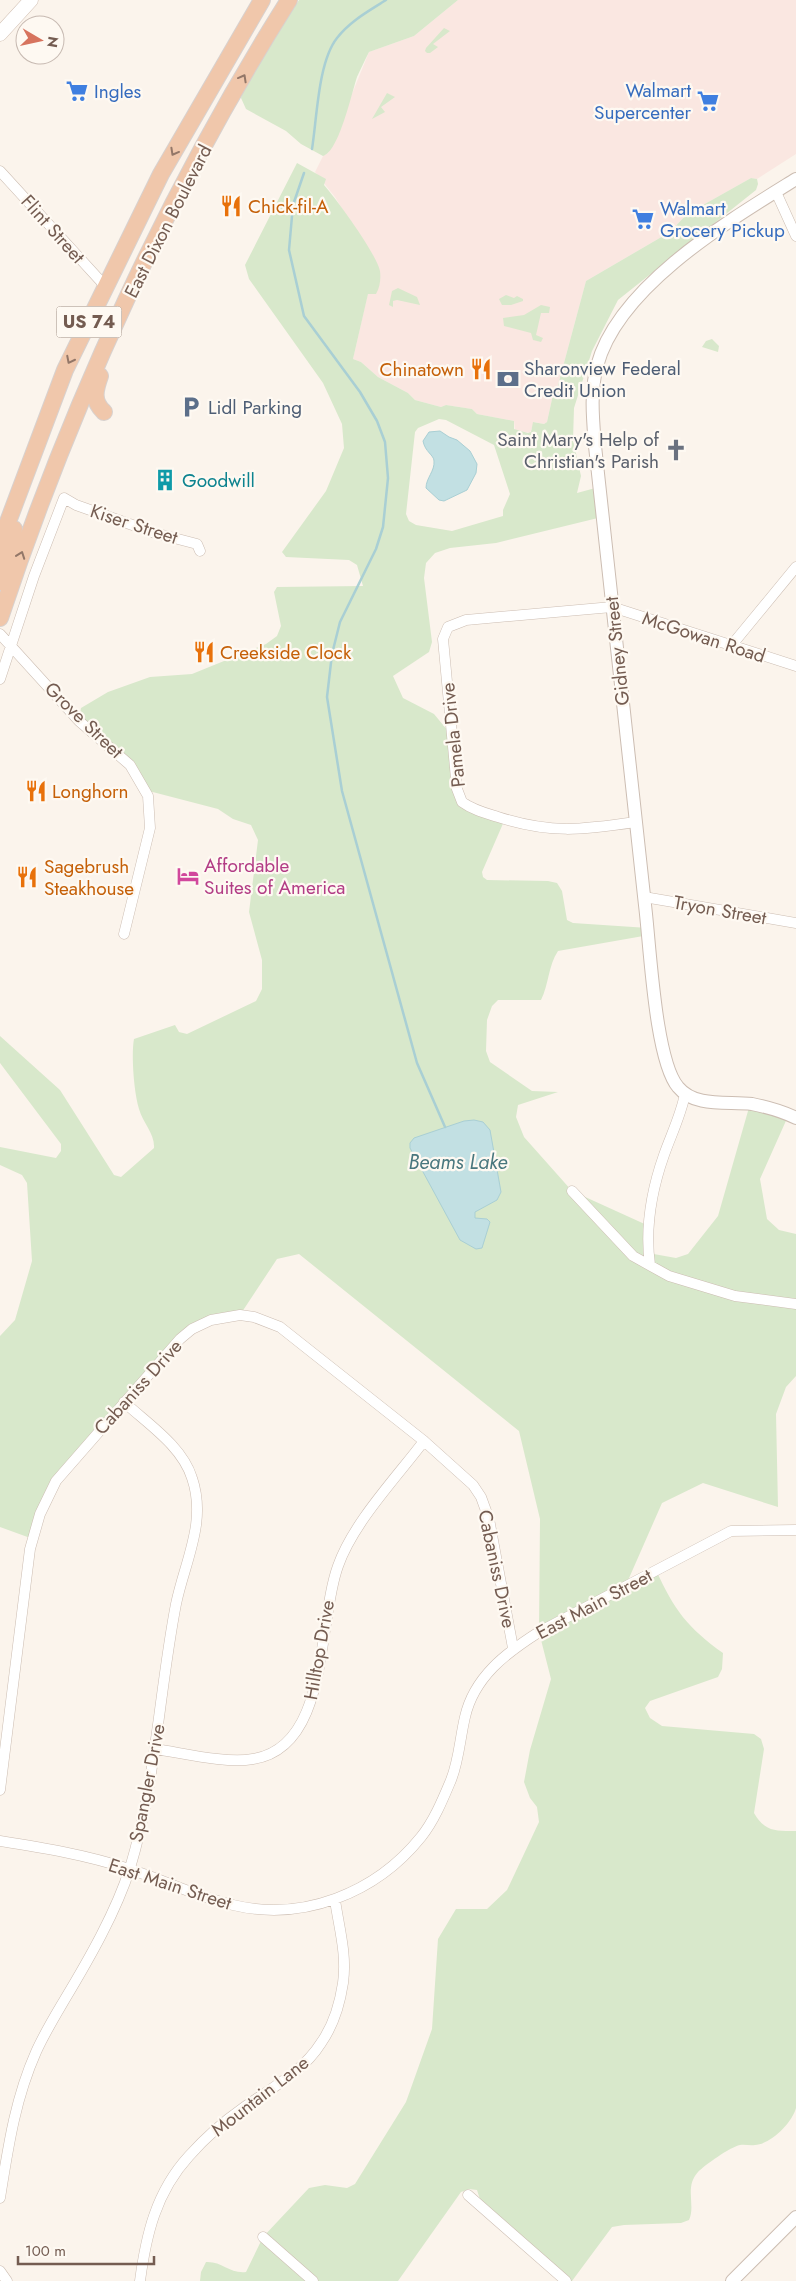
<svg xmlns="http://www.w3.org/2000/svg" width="796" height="2281" font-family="Jost,sans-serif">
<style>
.commercial{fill:#fae7e1}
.green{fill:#d8e8cb;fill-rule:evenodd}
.water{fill:#c2e0e3;stroke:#a9cfd4}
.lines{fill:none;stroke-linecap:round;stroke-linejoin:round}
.stream{stroke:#a9cfd4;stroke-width:2.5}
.minor-casing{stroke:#ccbdb2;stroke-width:11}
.tertiary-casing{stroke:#ccbdb2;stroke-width:14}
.secondary-casing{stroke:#cfbdb0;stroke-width:15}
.trunk-casing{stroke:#d8d1ce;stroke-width:18}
.minor{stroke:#fff;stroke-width:10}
.tertiary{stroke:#fff;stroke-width:12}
.secondary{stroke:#fff;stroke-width:14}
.trunk{stroke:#f0c7ab;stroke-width:16}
.oneway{stroke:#937768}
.labels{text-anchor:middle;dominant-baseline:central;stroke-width:4.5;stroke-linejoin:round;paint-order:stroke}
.shield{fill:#fef9f2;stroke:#9d8b81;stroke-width:1}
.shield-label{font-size:18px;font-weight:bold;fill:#745c51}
.shop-label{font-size:19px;fill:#366cbe;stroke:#fef9f2;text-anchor:start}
.food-label{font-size:19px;fill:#c56008;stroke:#fef9f2;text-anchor:start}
.street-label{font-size:19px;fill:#745c51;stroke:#fef9f2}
.service-label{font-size:19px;fill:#4e5e75;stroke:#fef9f2;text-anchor:start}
.worship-label{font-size:19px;fill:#5b616d;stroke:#fef9f2;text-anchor:end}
.culture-label{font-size:19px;fill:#0d838f;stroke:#fef9f2;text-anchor:start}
.hotel-label{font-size:19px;fill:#b23c85;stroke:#fef9f2;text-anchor:start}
.water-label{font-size:20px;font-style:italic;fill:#49777e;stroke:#fef9f2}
</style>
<rect width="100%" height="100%" fill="#fbf4ec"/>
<path class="commercial" d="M458,0H796V154L757,179L751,178L687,214L670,232L586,281L557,389L554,390L547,422L544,424L534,422L530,433L515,430L514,421L477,414L472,409L446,405L441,407L415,400L408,393L378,377L361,362L353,359L368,293L374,294L379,269L335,197L315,172L323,156L328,153L369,52L414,36Z"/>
<path class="green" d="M299,0H458L414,36L369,52C365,60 361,68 357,77C352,92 339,152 323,156L301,144L286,131L246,109L241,98L243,87Z
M444,28L450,31L433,44L438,47L430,53H427L425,51L426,48Z
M387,93L395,97L381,107L385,112L372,119Z
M297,163L326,179L324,185C337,200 376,253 380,271C381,279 380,287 376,294H368L353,359L361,362L378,377L408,393L415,400L441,407L446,405L472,409L477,414L514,421V429L528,433L531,432L533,422L544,424L547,422L554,390L557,389L586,281L670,232L687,214L751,178L757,179L758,184L756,190L618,300L592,351L574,408L573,440L581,476L577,493L599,487L602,517L496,543L450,548L435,553L426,563L424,578L432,642L429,652L393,676L403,698L434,714L453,737L462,802L505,819L482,872L483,877L487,880L548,881L557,883L562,891L567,920L573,923L648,928L649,935L558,951C548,966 549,984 541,1000H498L492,1006L487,1020L486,1051L490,1062L532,1091L558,1092L518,1105L516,1117L524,1137L572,1191L649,1226L648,1253L676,1258L688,1254L718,1216L750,1104L789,1114L760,1179L767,1219L779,1230L796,1234V1376L786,1387L776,1414L778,1507L703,1483L662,1503L626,1585L656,1570C674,1610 688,1628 723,1653L722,1669L718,1677L650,1701L645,1708L650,1718L662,1726L754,1734L761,1739L764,1749L754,1813C765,1832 775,1831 796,1831V2108C792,2123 771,2144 755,2145C750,2146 745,2144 740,2145C730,2147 705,2165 698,2172C684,2187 696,2205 689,2220L681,2223L624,2225L612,2227L572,2281H566L483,2209L477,2190L469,2189L461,2192L398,2281H200L201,2272L206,2262C222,2261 230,2274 246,2272L263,2237L309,2188L325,2185L347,2188L355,2184L406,2102L432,2029L438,1939L456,1909H487L507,1890L539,1822L537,1807L530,1798L524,1782L530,1750L551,1679L539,1632L540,1519L519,1431L299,1254L277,1259L240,1315L192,1329L66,1468L33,1539L0,1527V1336L15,1320L32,1261L27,1183L22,1175L0,1165V1147L56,1158L61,1151V1144L0,1063V1036L60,1090L114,1175L121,1177L154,1148C155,1134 143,1123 139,1109C134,1093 131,1055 134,1039L175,1025L179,1032L187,1034L256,1001L262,989V960L249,912L258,840L251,825L233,819L218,809L145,790L142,784L79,721L81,708L108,692L150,677L192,674L266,644L277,636L281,626L274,592L277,587L363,586L357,565L349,560L286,557L282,552L326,491L344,448L342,424L323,383L249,279L245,265ZM439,419L446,420L494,445L510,494L503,510V516L452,531L416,525L409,521L406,514L415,432L418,428Z
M398,288L417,297L420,305L397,300L393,301V307L389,305L392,291Z
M506,295L514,298L517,296L523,299V301L511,305H502L499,299Z
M541,305L550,307L549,313H541L536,335L543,338L541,342L533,340L531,333L504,326L503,318L524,315Z
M712,339L719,346L718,352L702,347L706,341Z"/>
<path class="water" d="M440,431L449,437L457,440L470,451L477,464L476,473L467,490L444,501L439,500L426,488C426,478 435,471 434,461C434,455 425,452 423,441L429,432Z
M474,1120L483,1122L490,1130L501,1192L497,1200L475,1212V1218L487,1219L490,1222L482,1248L476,1249L460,1240L410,1148V1143L414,1138L464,1121Z"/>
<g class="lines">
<path class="stream" d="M312,149C317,118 318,62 337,38C350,21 369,11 386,0
M304,173L293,205L289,250L304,316L360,392L377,421L385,442L388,478L383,527L376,549L340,622L332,654L327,697L342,791L417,1063L445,1127"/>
<g class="minor-casing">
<path id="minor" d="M0,171L106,287
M776,192L796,236
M0,634L79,721L130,765L148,796L150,828L124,934
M731,646L796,567
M0,679L34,576L64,498L76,505L155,533L197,544L200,551
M636,822C581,830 551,834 498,817C485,813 473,810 462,802L457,789L443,639L448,627L466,620L612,607L796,666
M644,897L796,923
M572,1191L633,1256L669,1276L735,1296L796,1304
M650,1265C645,1229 652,1189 664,1155C671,1135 681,1115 685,1094
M155,1749C183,1753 226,1764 253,1759C330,1747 317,1623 338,1566C353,1523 396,1478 424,1441
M0,1790L30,1549L40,1514L56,1481L180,1339L192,1329L211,1320L240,1315L254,1317L280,1327L424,1441L473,1485L481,1497L489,1519L513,1648
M0,1841C44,1848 87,1855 129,1869C164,1880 197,1897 233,1905C303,1922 376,1893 421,1837C434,1821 443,1799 451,1780C459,1760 460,1738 465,1717C474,1677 506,1653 539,1632L731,1531L796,1530
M468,2195L566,2281
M0,2198C8,2148 15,2099 36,2052C44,2034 55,2016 65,1999C89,1959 116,1912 130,1868C156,1782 159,1692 176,1604C185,1561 207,1522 192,1478C182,1446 148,1424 124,1402
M263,2237L313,2281
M0,2271L7,2281
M140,2281C146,2235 156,2192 189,2156C205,2138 223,2122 243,2108C270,2089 303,2072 321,2043C333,2026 340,2003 343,1983C347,1954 339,1928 335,1900"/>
</g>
<g class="tertiary-casing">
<path id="tertiary" d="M796,179C730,220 618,286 597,366C590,392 593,420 595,446C612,599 628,752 645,905C650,945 655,1060 678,1087C695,1108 728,1101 752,1104C767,1107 782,1111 796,1118
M732,2281L796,2217"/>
</g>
<g class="secondary-casing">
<path id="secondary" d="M0,34L31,0"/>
</g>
<g class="trunk-casing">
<path id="trunk" d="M100,376C95,390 92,401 104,412
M0,543L65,370L161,174L262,0
M0,582L14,529
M0,618C71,404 169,190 289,0"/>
</g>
<use href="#minor" class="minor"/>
<use href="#tertiary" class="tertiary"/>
<use href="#secondary" class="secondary"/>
<use href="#trunk" class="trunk"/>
</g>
<defs><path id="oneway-chevron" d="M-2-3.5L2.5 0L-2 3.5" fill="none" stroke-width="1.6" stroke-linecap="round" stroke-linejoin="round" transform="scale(1.25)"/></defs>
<g class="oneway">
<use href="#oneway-chevron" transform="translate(243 78) rotate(-61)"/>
<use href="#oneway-chevron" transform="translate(174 152) rotate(119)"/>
<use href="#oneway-chevron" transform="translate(70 360) rotate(117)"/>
<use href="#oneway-chevron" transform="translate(21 555) rotate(-70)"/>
</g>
<defs>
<g id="supermarket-bare" transform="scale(1.725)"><path d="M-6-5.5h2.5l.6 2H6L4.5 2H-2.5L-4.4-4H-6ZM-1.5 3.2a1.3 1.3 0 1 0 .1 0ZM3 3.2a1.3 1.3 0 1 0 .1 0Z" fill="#3f7fe0" stroke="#fef9f2" stroke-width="2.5" paint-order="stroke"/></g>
<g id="restaurant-bare" transform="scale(1.725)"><path d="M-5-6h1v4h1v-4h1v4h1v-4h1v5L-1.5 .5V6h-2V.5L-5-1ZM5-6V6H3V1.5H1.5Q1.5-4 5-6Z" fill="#e8710a" stroke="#fef9f2" stroke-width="2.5" paint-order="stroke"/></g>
<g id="bank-bare" transform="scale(1.725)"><path d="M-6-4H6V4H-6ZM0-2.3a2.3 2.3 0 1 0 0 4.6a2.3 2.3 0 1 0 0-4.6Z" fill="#5c6f8a" stroke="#fef9f2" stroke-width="2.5" paint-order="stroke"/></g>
<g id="parking-bare" transform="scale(1.725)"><path d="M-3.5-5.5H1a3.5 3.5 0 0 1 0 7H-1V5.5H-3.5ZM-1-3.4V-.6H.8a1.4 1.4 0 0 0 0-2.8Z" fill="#5c6f8a" stroke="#fef9f2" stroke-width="2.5" paint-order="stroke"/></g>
<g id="church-bare" transform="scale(1.725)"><path d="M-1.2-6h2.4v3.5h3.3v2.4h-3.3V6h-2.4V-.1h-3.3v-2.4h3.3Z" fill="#6b7280" stroke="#fef9f2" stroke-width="2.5" paint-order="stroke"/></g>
<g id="building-bare" transform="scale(1.725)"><path d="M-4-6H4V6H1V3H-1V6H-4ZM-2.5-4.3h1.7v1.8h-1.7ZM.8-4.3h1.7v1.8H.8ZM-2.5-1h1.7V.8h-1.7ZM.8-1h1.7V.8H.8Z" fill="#0f9aa8" stroke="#fef9f2" stroke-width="2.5" paint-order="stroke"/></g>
<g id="hotel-bare" transform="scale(1.725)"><path d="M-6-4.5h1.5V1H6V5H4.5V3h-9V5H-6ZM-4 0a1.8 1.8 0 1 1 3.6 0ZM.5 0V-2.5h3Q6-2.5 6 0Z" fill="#d1479c" stroke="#fef9f2" stroke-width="2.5" paint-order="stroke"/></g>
</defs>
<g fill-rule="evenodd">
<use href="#supermarket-bare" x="77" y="91"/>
<use href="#supermarket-bare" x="708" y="101"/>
<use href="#restaurant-bare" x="231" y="206"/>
<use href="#supermarket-bare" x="643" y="219"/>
<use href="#restaurant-bare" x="481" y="369"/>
<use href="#bank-bare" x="508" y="379"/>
<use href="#parking-bare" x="191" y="407"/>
<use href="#church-bare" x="676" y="450"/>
<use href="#building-bare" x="165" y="480"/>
<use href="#restaurant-bare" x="204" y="652"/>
<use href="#restaurant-bare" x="36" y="791"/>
<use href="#hotel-bare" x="188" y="876"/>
<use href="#restaurant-bare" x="27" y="877"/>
</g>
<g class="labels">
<rect class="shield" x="56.5" y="306.5" width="65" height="31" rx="4"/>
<g class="shield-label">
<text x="89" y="322">US 74</text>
</g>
<g class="shop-label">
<text x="691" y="90" text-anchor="end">Walmart<tspan x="691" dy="22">Supercenter</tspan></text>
<text x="94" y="91">Ingles</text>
<text x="660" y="208">Walmart<tspan x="660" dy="22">Grocery Pickup</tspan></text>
</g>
<g class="food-label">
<text x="248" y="206">Chick-fil-A</text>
<text x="464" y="369" text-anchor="end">Chinatown</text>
<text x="220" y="652">Creekside Clock</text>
<text x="52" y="791">Longhorn</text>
<text x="44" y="866">Sagebrush<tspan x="44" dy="22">Steakhouse</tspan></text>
</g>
<g class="street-label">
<text transform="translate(168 221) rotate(-63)">East Dixon Boulevard</text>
<text transform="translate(53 229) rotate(48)">Flint Street</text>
<text transform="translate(134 524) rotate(18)">Kiser Street</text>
<text transform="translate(704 637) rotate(18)">McGowan Road</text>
<text transform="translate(617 651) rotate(-96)">Gidney Street</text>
<text transform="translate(84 720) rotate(44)">Grove Street</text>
<text transform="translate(453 735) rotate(-96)">Pamela Drive</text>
<text transform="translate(720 910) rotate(10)">Tryon Street</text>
<text transform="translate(138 1387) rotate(-48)">Cabaniss Drive</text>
<text transform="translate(497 1569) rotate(78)">Cabaniss Drive</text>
<text transform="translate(594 1604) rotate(-28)">East Main Street</text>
<text transform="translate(319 1650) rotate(-80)">Hilltop Drive</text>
<text transform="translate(147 1783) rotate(-79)">Spangler Drive</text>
<text transform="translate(170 1884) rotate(18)">East Main Street</text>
<text transform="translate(260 2096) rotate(-38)">Mountain Lane</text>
</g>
<g class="service-label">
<text x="524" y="368">Sharonview Federal<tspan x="524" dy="22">Credit Union</tspan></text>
<text x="208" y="407">Lidl Parking</text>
</g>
<g class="worship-label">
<text x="659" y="439">Saint Mary's Help of<tspan x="659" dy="22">Christian's Parish</tspan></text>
</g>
<g class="culture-label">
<text x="182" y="480">Goodwill</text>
</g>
<g class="hotel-label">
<text x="204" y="865">Affordable<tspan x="204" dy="22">Suites of America</tspan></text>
</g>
<g class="water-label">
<text x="458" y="1162">Beams Lake</text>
</g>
</g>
<g transform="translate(40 40) rotate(99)"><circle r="24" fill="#fef9f2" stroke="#c7bab2"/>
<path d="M0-4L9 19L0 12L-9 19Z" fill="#d7745e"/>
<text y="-8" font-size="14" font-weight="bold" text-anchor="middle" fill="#745c51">N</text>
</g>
<path d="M18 2256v8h136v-8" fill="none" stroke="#745c51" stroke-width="2.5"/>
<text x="25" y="2256" font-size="15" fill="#745c51" stroke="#fef9f2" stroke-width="4" paint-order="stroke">100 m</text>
</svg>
